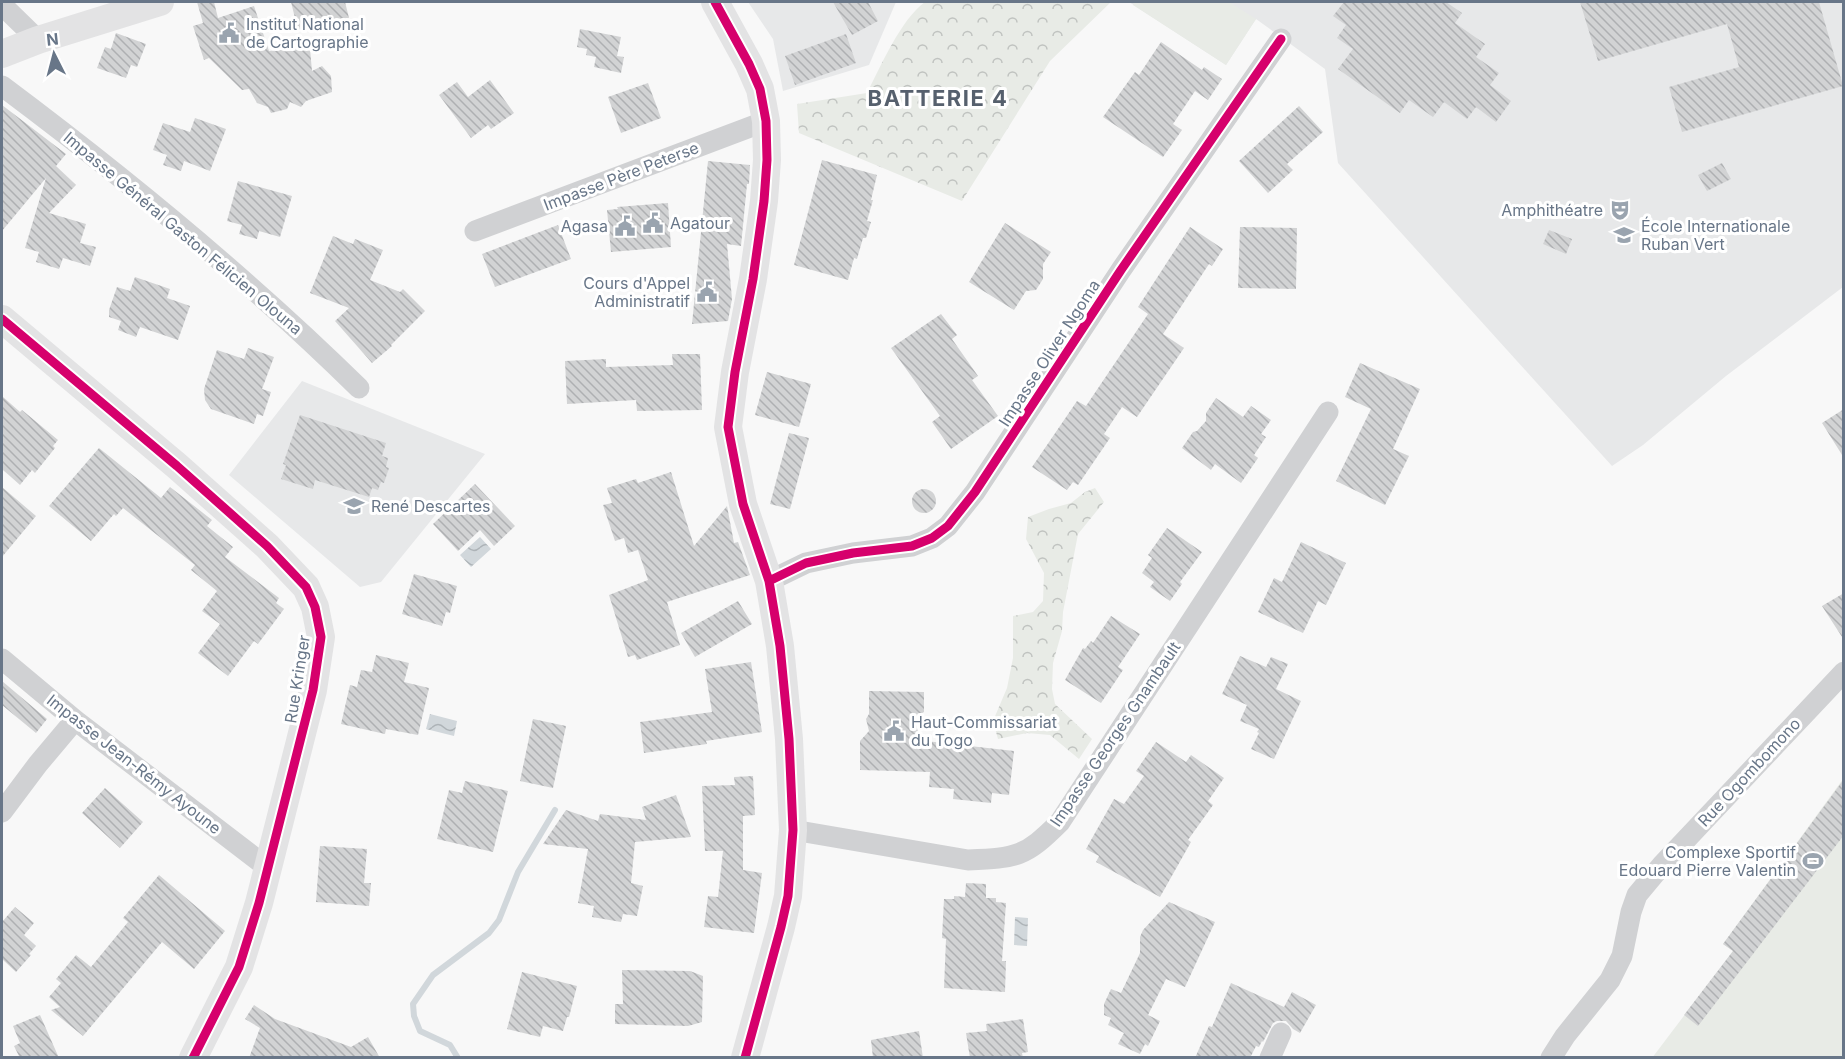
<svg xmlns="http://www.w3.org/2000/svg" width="1845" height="1059" font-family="Inter,sans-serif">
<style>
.built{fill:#e7e8e9}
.forest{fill:url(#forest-crowns)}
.pitch{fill:#e8ebe6}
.water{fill:url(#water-waves)}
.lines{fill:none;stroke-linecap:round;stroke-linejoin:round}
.stream{stroke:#d1d7db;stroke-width:6}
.building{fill:url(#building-back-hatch)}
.street{stroke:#d0d1d3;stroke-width:21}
.secondary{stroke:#e3e3e4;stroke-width:28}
.cycleway-casing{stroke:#fff;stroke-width:13}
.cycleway{stroke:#d6006c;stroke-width:9}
.labels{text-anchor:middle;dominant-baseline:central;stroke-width:6;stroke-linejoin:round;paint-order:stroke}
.poi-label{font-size:16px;fill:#687688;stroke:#fff;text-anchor:start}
.street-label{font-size:16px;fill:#687688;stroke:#fff}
.district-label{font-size:22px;font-weight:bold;letter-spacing:1.5px;fill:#56606d;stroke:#fff}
</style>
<defs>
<pattern id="forest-crowns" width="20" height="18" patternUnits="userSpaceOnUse" patternTransform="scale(1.5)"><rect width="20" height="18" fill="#e8ebe6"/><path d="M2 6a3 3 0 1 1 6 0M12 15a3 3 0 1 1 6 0" fill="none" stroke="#c0c3c0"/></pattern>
<pattern id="water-waves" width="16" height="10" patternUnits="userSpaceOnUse" patternTransform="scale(1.5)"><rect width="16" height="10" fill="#d1d7db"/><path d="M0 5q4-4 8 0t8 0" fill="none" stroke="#adb3b7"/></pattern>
<pattern id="building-back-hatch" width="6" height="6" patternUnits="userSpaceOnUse" patternTransform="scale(1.5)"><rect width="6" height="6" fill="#d2d3d4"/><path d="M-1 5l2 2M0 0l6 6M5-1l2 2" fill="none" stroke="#aeb0b2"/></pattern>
</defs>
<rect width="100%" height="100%" fill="#f8f8f8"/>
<path class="built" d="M748,2H896L869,65L783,91L773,39Z
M1129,2H1843V287L1726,376L1643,445L1612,466L1338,163L1325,69L1256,19L1226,65Z
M302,381L485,454L381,582L360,587L229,475Z"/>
<path class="forest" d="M925,2H1111L1050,61L962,201L799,133L797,104L867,93C881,66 901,19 925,2Z
M1095,488L1104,502L1078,534L1063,612L1062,631L1053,663L1052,689L1055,704L1092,739L1079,759L1050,735L1027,733L998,739L993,721L1007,688L1013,658V616L1033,612L1043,601L1044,573L1026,539L1028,517L1049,509L1071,503L1085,492Z"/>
<path class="pitch" d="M1135,2H1229L1256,19L1226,65L1133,5Z
M1843,779V1057L1652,1058L1733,951L1723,944Z"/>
<path class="water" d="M480,537L491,549L471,567L460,555Z
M430,714L457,721L454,736L426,729Z
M1015,917L1028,918L1027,946L1014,945Z"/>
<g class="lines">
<path class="stream" d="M458,1058L450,1045L420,1031L414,1016L413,1004L433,975L489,933L499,920L518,872L555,810"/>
</g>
<path class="building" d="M197,2H214L218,18L254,6L269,51L288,49L299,38L310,49L312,71L322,66L331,76L332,92L306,101L301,107L290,102L287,109L271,113L268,107L257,103L249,89L242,90L209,58L204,60L193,26L203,23Z
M291,2H345L349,18L298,30Z
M833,2H868L878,21L852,35Z
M1344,2H1446L1462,13L1455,23L1485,44L1476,57L1499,73L1490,85L1511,101L1496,122L1476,107L1467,119L1444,102L1433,117L1409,100L1400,113L1338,69L1353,49L1337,38L1346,25L1333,16Z
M1580,2H1819L1843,86L1682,132L1669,87L1739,67L1727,24L1598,61Z
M580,29L621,37L617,56L624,57L621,73L594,67L596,57L586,55L587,49L577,47Z
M116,33L146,44L137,67L131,65L126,78L97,68L105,47L111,49Z
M846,34L856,63L795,85L785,56Z
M1161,42L1202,70L1204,67L1222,79L1208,100L1195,91L1173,124L1182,130L1163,157L1103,117L1135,72L1139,75Z
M490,80L514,113L491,129L488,125L471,138L439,95L457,82L468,97Z
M648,83L661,118L621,133L608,97Z
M2,105L66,154L56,166L76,185L49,213L86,224L80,243L96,247L90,266L63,258L59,269L36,262L39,252L25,248L46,178L2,231Z
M1299,106L1323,132L1287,164L1293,170L1268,193L1239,161Z
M195,118L226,129L210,171L184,161L181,171L163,165L167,155L153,150L163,123L190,132Z
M822,160L877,175L871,200H873L867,221L871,222L866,238H863L857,259L854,258L848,280L794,265Z
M708,161L750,165L749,184H747L741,246L727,244L732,299L728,321L692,324Z
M1722,163L1731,179L1707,191L1698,175Z
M238,181L292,196L280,237L259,231L257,239L239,234L242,225L227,221Z
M668,203L671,247L611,252L607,210L618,209L617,207Z
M1005,223L1051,252L1043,264V279L1036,290L1026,291L1014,310L969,282Z
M558,225L571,259L495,287L482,254Z
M1190,227L1223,249L1212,266L1209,264L1163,334L1184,348L1137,417L1122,407L1104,434L1110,438L1078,485L1073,482L1067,490L1032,467L1077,401L1086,406L1148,314L1138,307Z
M1240,227L1297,228L1296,289L1238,288Z
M1549,230L1572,239L1566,254L1543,244Z
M333,236L353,244L355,239L383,250L370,280L400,292L403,289L425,311L391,345L392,346L372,363L335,321L349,308L310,293Z
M135,277L170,289L167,298L190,306L178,340L140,327L136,337L118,330L121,321L109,317V310L117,287L130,291Z
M941,314L957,335L952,339L978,376L972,380L998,416L951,449L932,422L940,416L891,348Z
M248,348L274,357L262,389L271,392L263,416L257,414L254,424L211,409L205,400L204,389L217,350L244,359Z
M672,354H700L702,410L637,411L636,400L567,404L565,361L606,359V367L673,365Z
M1360,363L1420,389L1393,449L1409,456L1385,505L1336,481L1371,409L1345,397Z
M767,372L811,384L799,427L755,415Z
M2,396L20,412L22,410L58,440L53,446L55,448L35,473L32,470L20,485L2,469Z
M1216,398L1243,417L1251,406L1271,420L1261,434L1266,437L1254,455L1258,458L1241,483L1215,464L1211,470L1182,448L1193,432L1197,431L1206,421V413Z
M1844,409V458L1822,423Z
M300,415L386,443L382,456L388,458L386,467L389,468L384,483L381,482L378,490L372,488L369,497L315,480L313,489L281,479L286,465L283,464Z
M789,433L809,438L790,509L770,504Z
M99,448L161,498L170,487L212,520L207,526L233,547L225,557L279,598L276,603L284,609L258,644L254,641L228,676L198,653L220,624L202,611L217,591L191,570L195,565L123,508L116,516L114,514L91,541L49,506Z
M671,472L694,546L727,506L734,543L738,542L750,575L667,602L680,645L637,660L635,655L628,657L609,595L648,580L638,550L628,553L624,538L615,541L603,505L612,503L607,488L636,479L638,483Z
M475,484L515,526L494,546L480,530L458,551L433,524Z
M2,487L36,516L2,557Z
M912 501a12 12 0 1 1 24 0a12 12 0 1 1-24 0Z
M1167,528L1202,552L1180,582L1182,584L1170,601L1150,587L1154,582L1142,573L1152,558L1148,555Z
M1301,542L1346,563L1326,605L1318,601L1303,633L1258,612L1274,578L1282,582Z
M414,574L457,586L450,613L446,612L442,626L402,614Z
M1844,593V640L1822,606Z
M738,601L752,624L695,657L681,633Z
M1111,616L1140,634L1118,667L1123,670L1101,703L1065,680L1083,648L1085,649L1091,641L1093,643Z
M376,655L409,663L404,682L429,688L418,735L386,729L385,734L341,724L350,685L357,687L361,670L372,672Z
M1240,656L1266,667L1271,657L1288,664L1276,689L1301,701L1274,759L1251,749L1259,733L1257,732L1259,729L1240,721L1247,705L1222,694Z
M751,662L762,732L706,741L707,744L644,753L640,722L712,712L705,669Z
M2,681L47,719L36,733L2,705Z
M869,691L924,692V712L915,717L918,728L917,740L1014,751L1009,795L992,793L991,803L953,799L954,789L929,787L930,772L860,770V741L869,731L866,719L869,714Z
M533,719L566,726L553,788L520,781Z
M1156,742L1186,762L1191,755L1224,778L1208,801L1213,805L1188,840L1191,842L1160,897L1096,862L1099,856L1086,849L1114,799L1124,804L1144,776L1136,771Z
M753,776L755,815L743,816V870L762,873L754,933L704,927L708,896L718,897L723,851H705L702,786L735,785L734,777Z
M1844,779V835L1698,1026L1684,1015L1733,951L1723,944Z
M465,781L508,791L493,852L437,839L449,790L462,793Z
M105,788L143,822L120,848L82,813Z
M676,795L691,837L635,842L631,883L643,886L637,916L623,914L621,922L592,917L594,906L578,903L588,849L543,844L566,810L598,821L600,814L646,820L642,807Z
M320,846L367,849L364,883H371L369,906L316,902Z
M159,875L225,931L194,969L162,942L83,1036L51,1010L60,1007L49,997L61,983L56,979L76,955L91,967L128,922L123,918Z
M966,883L986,884V898H996V902L1006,903L1002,961H1006L1005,992L944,988L946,939L942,938L944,899H954V896L965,897Z
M1169,902L1215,922L1185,987L1166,979L1148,1015L1160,1021L1148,1046L1145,1044L1140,1054L1118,1044L1124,1033L1108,1025L1111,1018L1104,1015V1004L1111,989L1121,993L1140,953V937L1143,930Z
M15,907L34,923L24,935L36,946L29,954L31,955L16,972L2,959V922Z
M622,970L690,971L703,976L702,1022L688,1026L615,1024V1004H623Z
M522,972L577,986L569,1017H567L563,1031L543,1026L540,1037L507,1029Z
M1231,983L1284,1007L1292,992L1316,1005L1300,1033L1293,1029L1286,1021H1277L1273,1023L1263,1042L1262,1041L1259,1047L1256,1046L1250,1058H1195L1209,1026L1212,1027Z
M254,1005L275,1019L351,1047L368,1037L380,1058H249L260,1028L245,1019Z
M40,1015L59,1058H20L14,1046L20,1043L13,1026Z
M1023,1019L1028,1052L1022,1053L1023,1058H970L966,1033L987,1031L986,1024Z
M919,1031L923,1058H873L871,1040Z"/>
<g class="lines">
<path class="street" d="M2,5L38,40
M2,86C125,178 249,280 359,388
M475,231L766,121
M769,581L806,563L853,553L912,546L932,538L948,526L975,492L1121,270L1281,39
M2,659L75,720L268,868
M2,812L38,764L75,720
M793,830L968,860C1017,858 1025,857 1060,822L1328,412
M1270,1058L1281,1033
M1551,1058L1565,1036L1610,980L1622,956L1631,912L1637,895L1662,865L1844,672"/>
<path class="secondary" d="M715,2L749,64L760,89L766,121L767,160L764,201L753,279L735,372L728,427L743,504L769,581L780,646L789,739L793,830L788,896L781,927L745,1058
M2,54L38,40L160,2
M2,319L177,466L267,546L306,587L315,607L321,637L313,690L259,903L239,967L193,1058"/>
<g class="cycleway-casing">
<path id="cycleway" d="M715,2L749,64L760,89L766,121L767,160L764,201L753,279L735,372L728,427L743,504L769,581L780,646L789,739L793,830L788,896L781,927L745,1058
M2,319L177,466L267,546L306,587L315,607L321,637L313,690L259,903L239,967L193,1058
M769,581L806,563L853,553L912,546L932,538L948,526L975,492L1121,270L1281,39"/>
</g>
<use href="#cycleway" class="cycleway"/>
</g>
<defs>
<g id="civic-bare" transform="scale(1.62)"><path d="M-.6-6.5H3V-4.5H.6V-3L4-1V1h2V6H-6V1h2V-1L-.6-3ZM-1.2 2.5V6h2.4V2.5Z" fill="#9aa4af" stroke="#fff" stroke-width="2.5" paint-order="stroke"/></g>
<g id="theatre-bare" transform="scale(1.62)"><path d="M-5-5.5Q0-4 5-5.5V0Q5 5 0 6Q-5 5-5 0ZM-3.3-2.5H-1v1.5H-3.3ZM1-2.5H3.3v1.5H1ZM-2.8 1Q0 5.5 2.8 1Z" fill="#9aa4af" stroke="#fff" stroke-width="2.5" paint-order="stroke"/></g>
<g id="school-bare" transform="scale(1.62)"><path d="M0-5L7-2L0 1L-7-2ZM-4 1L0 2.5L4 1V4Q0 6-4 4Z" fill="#9aa4af" stroke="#fff" stroke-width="2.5" paint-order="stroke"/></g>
<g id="stadium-bare" transform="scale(1.62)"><path d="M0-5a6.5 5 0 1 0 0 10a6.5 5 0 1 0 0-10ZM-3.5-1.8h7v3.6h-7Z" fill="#9aa4af" stroke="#fff" stroke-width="2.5" paint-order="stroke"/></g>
</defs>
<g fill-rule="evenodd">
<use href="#civic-bare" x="229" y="33"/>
<use href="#theatre-bare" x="1620" y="210"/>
<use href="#civic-bare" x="653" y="223"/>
<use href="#civic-bare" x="625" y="226"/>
<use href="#school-bare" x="1624" y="235"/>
<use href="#civic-bare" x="707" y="292"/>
<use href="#school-bare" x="354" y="506"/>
<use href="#civic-bare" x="894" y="731"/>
<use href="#stadium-bare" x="1813" y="861"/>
</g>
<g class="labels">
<g class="poi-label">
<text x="246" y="24">Institut National<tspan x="246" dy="18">de Cartographie</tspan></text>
<text x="1603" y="210" text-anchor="end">Amphithéatre</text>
<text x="670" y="223">Agatour</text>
<text x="608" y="226" text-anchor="end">Agasa</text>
<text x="1641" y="226">École Internationale<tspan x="1641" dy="18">Ruban Vert</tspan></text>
<text x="690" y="283" text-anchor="end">Cours d'Appel<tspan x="690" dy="18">Administratif</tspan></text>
<text x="371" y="506">René Descartes</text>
<text x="911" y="722">Haut-Commissariat<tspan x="911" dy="18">du Togo</tspan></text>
<text x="1796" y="852" text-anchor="end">Complexe Sportif<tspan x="1796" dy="18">Edouard Pierre Valentin</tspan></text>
</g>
<g class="street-label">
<text transform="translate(621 176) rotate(-21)">Impasse Père Peterse</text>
<text transform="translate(183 233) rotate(40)">Impasse Général Gaston Félicien Olouna</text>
<text transform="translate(1049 353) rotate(-57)">Impasse Oliver Ngoma</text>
<text transform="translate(297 679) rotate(-81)">Rue Kringer</text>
<text transform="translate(1115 734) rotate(-56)">Impasse Georges Gnambault</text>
<text transform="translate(134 764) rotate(38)">Impasse Jean-Rémy Ayoune</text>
<text transform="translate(1749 772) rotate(-47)">Rue Ogombomono</text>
</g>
<g class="district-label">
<text x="938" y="98">BATTERIE 4</text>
</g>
</g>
<rect width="1845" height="1059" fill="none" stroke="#687688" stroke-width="6"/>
<g transform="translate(54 54) rotate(354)" stroke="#ffffff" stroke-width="4.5" paint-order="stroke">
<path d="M0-4.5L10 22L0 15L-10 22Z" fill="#687688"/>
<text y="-9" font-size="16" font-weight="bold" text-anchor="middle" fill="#687688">N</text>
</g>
</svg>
